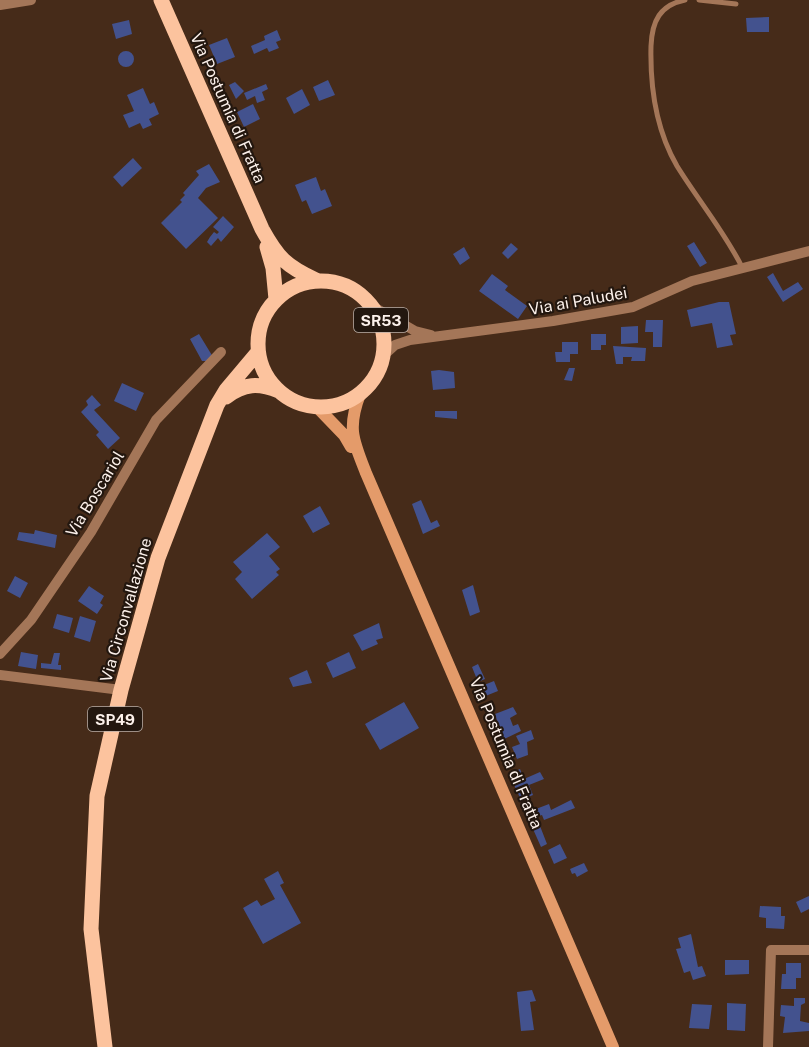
<svg xmlns="http://www.w3.org/2000/svg" width="809" height="1047" font-family="'Public Sans',sans-serif">
<style>
.building{fill:#43528e}
.lines{fill:none;stroke-linecap:round;stroke-linejoin:round}
.lane{stroke:#a47658;stroke-width:5}
.street{stroke:#a47658;stroke-width:10}
.secondary{stroke:#e49b6a;stroke-width:12}
.primary{stroke:#fcc39e;stroke-width:15}
.labels{text-anchor:middle;dominant-baseline:central;stroke-width:4.5;stroke-linejoin:round;paint-order:stroke}
.shield{fill:#23170f;stroke:#bbb0a9;stroke-width:1.5}
.shield-label{font-size:15px;font-weight:bold;fill:#fcf1eb}
.street-label{font-size:16px;fill:#fcf1eb;stroke:#23170f}
</style>
<rect width="100%" height="100%" fill="#462b19"/>
<path class="building" d="M769,17V32H747L746,18Z
M129,20L132,34L116,39L112,24Z
M277,30L281,40L276,42L279,48L269,52L267,48L254,54L251,46L265,40L264,36Z
M227,38L235,57L217,64L209,45Z
M118 59a8 8 0 1 1 16 0a8 8 0 1 1-16 0Z
M328,80L335,95L319,101L313,87Z
M235,82L244,91L236,99L229,85Z
M266,84L268,89L262,92L265,100L257,103L255,96L247,100L244,93Z
M143,88L150,104L154,102L159,114L149,119L152,125L143,129L140,123L129,128L123,115L134,111L127,95Z
M302,89L310,105L294,114L286,98Z
M253,104L260,119L244,127L237,112Z
M133,158L142,168L122,187L113,177Z
M209,164L220,182L206,188L198,198L218,218L186,249L161,223L182,202L180,200L185,195L183,193L199,175L196,171Z
M316,177L321,191L325,189L332,206L312,214L306,200L302,202L295,185Z
M223,216L234,227L221,242L218,238L211,246L207,242L210,237L214,232L217,234L219,232L213,227Z
M694,242L707,263L700,267L687,246Z
M511,243L518,249L508,259L502,253Z
M464,247L470,258L460,265L453,254Z
M773,273L783,291L798,282L803,289L783,302L767,277Z
M492,274L508,286L505,290L527,306L518,319L479,291Z
M719,302H729L736,334L730,335L733,345L717,348L712,323L691,327L687,310Z
M646,320H663L662,347H653V332H645Z
M638,326V343L621,344V327Z
M199,334L213,357L207,361H202L190,339Z
M591,334H606V345H601V350H591Z
M562,342H578V354H570V362H556L555,352H562Z
M613,346L646,348L645,361H631L632,357H623V364H616Z
M569,368H575L572,381L564,380Z
M439,370L454,372L455,388L433,390L431,371Z
M122,383L144,393L136,411L114,401Z
M92,395L101,405L94,410L120,438L108,449L96,435L99,432L81,412L88,405L86,401Z
M435,411H457V419L435,417Z
M421,500L431,523L437,520L440,526L423,534L412,504Z
M320,506L330,524L313,533L303,516Z
M35,530L57,535L55,548L17,540L19,532L34,534Z
M267,533L280,547L269,556L280,569L276,572L279,575L252,599L235,579L242,572L233,562Z
M15,576L28,583L20,598L7,591Z
M473,585L480,612L470,616L462,590Z
M89,586L104,596L100,603L103,605L97,614L78,601Z
M57,614L73,618L69,633L53,628Z
M80,616L96,621L90,642L74,637Z
M379,623L383,638L376,640L378,644L362,651L353,635Z
M21,652L38,655L36,669L18,666Z
M349,652L356,668L333,678L326,663Z
M54,653H60L58,665H61V670L41,668V663L51,664Z
M478,664L485,679L478,682L472,667Z
M307,670L312,683L293,687L289,678Z
M494,681L498,691L483,697L479,687Z
M404,702L419,728L380,750L365,724Z
M513,707L517,714L510,718L513,726L518,724L521,731L498,742L494,733L500,730L495,714Z
M531,730L534,739L527,742L528,755L517,759L512,747L520,744L516,736Z
M520,769L524,779L540,772L544,779L529,785L533,795L521,800L509,774Z
M571,800L575,808L544,820L542,815L536,817L539,823L534,825L528,812L549,804L551,810Z
M540,826L547,844L541,847L533,829Z
M560,844L567,858L554,864L548,850Z
M584,863L588,871L577,877L575,873L572,874L570,869Z
M278,871L284,883L280,885L301,923L263,944L243,908L257,900L261,906L275,899L264,879Z
M809,896V909L801,913L796,902Z
M760,906L781,907V916H785L784,929L766,928V918L759,917Z
M691,934L698,967L702,966L706,976L693,980L690,971L684,973L676,949L681,948L678,938Z
M725,960H749V974L725,975Z
M786,963H801V978H796V989H781L782,974H786Z
M532,990L536,1001L530,1002L534,1030L521,1031L517,992Z
M794,998H805V1003L801,1005L800,1021L809,1023V1031L783,1033L785,1017L780,1016L781,1005L794,1006Z
M727,1003L746,1004L745,1031L727,1030Z
M692,1004L712,1005L709,1029L689,1028Z"/>
<g class="lines">
<path class="lane" d="M685,0C660,5 652,21 651,46C650,87 656,130 677,166C698,200 724,231 742,267
M699,0L736,4"/>
<path class="street" d="M0,5L31,0
M372,306L415,331L431,335
M384,355L395,345L410,340L553,321L633,307L692,281L809,251
M0,654L31,620L91,532L156,420L221,352
M0,675L121,690
M768,1047L771,950H809"/>
<path class="secondary" d="M360,394C347,428 353,440 366,473L613,1047
M317,407L344,435L351,447"/>
<path class="primary" d="M161,0L262,229C278,258 286,266 316,280
M267,247L273,268L276,299
M258 344a63 63 0 1 1 126 0a63 63 0 1 1-126 0Z
M226,397C244,383 259,383 279,391
M105,1047L91,929L97,796L121,690L158,558L217,405L226,390L258,352"/>
</g>
<g class="labels">
<g class="shield">
<rect x="354" y="308" width="54" height="24" rx="4.5"/>
<rect x="88" y="707" width="54" height="24" rx="4.5"/>
</g>
<g class="shield-label">
<text x="381" y="320">SR53</text>
<text x="115" y="719">SP49</text>
</g>
<g class="street-label">
<text transform="translate(228 108) rotate(66)">Via Postumia di Fratta</text>
<text transform="translate(578 301) rotate(-10)">Via ai Paludei</text>
<text transform="translate(95 494) rotate(-59)">Via Boscariol</text>
<text transform="translate(126 610) rotate(-74)">Via Circonvallazione</text>
<text transform="translate(506 753) rotate(67)">Via Postumia di Fratta</text>
</g>
</g>
</svg>
